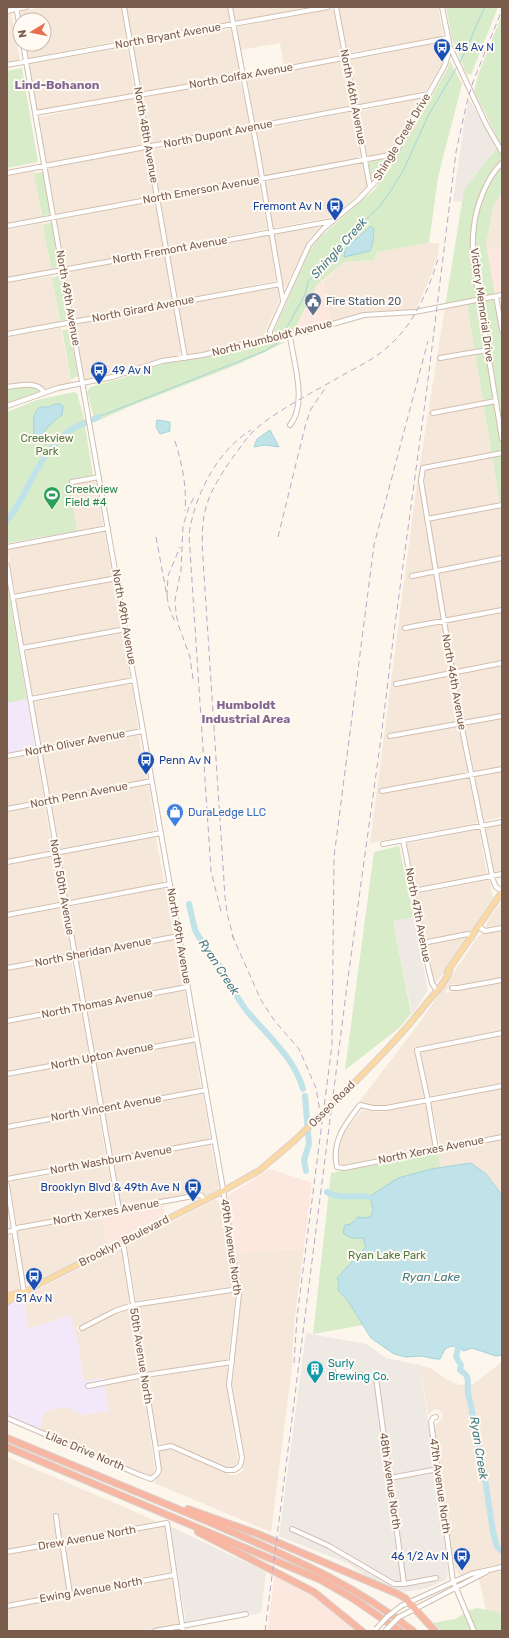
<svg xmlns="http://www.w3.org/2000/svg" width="509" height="1638" font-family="Rubik,sans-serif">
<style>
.residential{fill:#f5e8da}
.commercial{fill:#fde8e0}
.industrial{fill:#efe9e4}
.education{fill:#f3e8fa}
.green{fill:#d8ecc9}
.water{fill:#bfe3e8;stroke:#a5d3da}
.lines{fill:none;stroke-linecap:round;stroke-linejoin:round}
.stream{stroke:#a5d3da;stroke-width:1}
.river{stroke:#bfe3e8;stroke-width:6}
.minor-casing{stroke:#d1beb0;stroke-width:6}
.major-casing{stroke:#dad1cd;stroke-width:7}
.highway-casing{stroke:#dad1cd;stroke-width:8}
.minor{stroke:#fff;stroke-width:4}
.major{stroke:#fbd9a5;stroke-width:5}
.highway{stroke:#f7b7a3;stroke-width:6}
.rail{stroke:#b9a8c9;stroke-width:1;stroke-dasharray:6 4;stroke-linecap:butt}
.minor-bridge-casing{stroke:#d1beb0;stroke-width:6;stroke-linecap:butt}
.major-bridge-casing{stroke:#dad1cd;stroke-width:7;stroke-linecap:butt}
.minor-bridge{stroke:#fff;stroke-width:4}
.major-bridge{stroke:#fbd9a5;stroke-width:5}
.labels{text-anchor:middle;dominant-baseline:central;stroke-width:4;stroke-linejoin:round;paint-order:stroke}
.street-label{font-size:11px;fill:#7a5c4d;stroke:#fffaf3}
.transit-label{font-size:11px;fill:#164399;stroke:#fffaf3;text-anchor:start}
.service-label{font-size:11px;fill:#4e5e75;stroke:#fffaf3;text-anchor:start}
.park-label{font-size:11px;fill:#537a41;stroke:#fffaf3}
.leisure-label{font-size:11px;fill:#27864d;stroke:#fffaf3;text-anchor:start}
.shop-label{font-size:11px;fill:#366cbe;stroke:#fffaf3;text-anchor:start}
.culture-label{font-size:11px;fill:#0d838f;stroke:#fffaf3;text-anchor:start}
.neighbourhood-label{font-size:12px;font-weight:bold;fill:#846695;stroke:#fffaf3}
.water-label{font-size:12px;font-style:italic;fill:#437c86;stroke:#fffaf3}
</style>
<rect width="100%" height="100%" fill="#fdf6ec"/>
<path class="residential" d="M45,7H121L126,38L124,40L29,58L25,44H44V20H21L20,13L24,9L27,10Z
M126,7H227L230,21L227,23L133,39L131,38Z
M232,7H313L238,21L235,20Z
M346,7H438L443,35L441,37L349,53L346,51L339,10L340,8Z
M332,9L334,11L343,54L341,56L284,67L280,43L240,50L237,29L238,27Z
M11,12L20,60L7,62V14Z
M230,29L232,31L240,74L143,92L140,90L133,46L135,45Z
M443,42L445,43V49L442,63L426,91L359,105L357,103L350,60Z
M127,47L135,93L39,111L36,109L29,67L31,64Z
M342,60L345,62L352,106L255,123L247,79Z
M240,81L250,123L248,126L152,143L150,141L143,97Z
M135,98L137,100L144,145L47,164L38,119L39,117Z
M419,99L420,102L392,152L369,156L366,155L360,111Z
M351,112L354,113L362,157L266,177L264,175L257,130Z
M251,130L259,177L162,196L159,195L151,152L153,150Z
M144,150L146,152L154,197L55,214L47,171L49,168Z
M361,163L364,166L367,187L339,212L328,218L273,228L265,182Z
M34,171L42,219L7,225V176Z
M259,183L267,229L170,248L168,247L161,202Z
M502,192V246L487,250L486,243L494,205Z
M153,202L156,204L163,248L161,250L67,268L64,266L57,223L58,220Z
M43,223L51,271L7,279V230Z
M319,225V228L309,239L286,286L283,287L274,234Z
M267,235L269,236L276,279L275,281L178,300L169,256L171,253Z
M429,243H439L438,255L433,270L416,310L352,315L331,323L323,281L344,262L374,260L377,252Z
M163,254L165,256L172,300L171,302L74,319L66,273L67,272Z
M52,276L60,323L7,332V283Z
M275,287L278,288L279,301L262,339L191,355L187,353L178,307L180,305Z
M467,304L502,518V817L483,821L476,823L370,843L417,482L445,307Z
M170,307L174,308L181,350L179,356L157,360L122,373L90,380L85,379L74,327L76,324Z
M61,328L71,383L47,390L43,389L41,386L32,382L7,384V337Z
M93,480L96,483L103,523L102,526L77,531L69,485Z
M102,531L105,533L112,574L110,577L16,594L7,550L9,548Z
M110,582L113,583L121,627L23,645L16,600Z
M121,633L123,634L130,676L128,678L32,695L25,649Z
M128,684L132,686L138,726L137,730L43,747L40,745L34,702Z
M136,734L139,736L147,777L145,780L52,798L49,797L42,752Z
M35,753L37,755L44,797L42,799L7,806V759Z
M145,785L149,787L156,830L61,849L57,847L51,805L52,803Z
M43,805L45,807L53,850L7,860V812Z
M502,825V872L495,873L494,871L485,828Z
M479,829L487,874L417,888L414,887L406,844Z
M154,836L156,838L164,881L163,883L70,900L67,899L59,856L61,854Z
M52,856L55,858L62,901L7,912V865Z
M488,880L490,881L493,898L471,931L428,939L425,938L417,894Z
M164,888L166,889L174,932L173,934L79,952L76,951L69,907Z
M502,900V925L486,927V924Z
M60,908L64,910L71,953L69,955L7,966V918Z
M502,930V978L458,986L455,984H451L444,993L502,983V1030L415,1047L424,1096L422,1099L381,1106H375L359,1102L420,1022L480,934Z
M465,936L468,938L437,982L434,983L427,944Z
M173,939L175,941L183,984L181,986L85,1003L78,960L79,957Z
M71,959L80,1002L79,1006L7,1019V971Z
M182,991L185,992L192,1034V1037L96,1055L94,1053L87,1009Z
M80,1010L82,1012L89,1055L88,1057L7,1071V1024Z
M502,1036V1083L430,1096L421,1053L422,1051Z
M190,1042L195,1045L201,1088L198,1090L103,1106L95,1060Z
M88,1062L91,1064L98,1106L96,1108L7,1125V1077Z
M502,1088V1135L440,1146L431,1103Z
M200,1094L203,1095L210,1137L208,1140L114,1158L111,1155L104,1113L106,1111Z
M423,1104L426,1106L434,1146L432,1148L339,1166L337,1163L339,1143L342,1134L362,1110L381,1112Z
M97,1112L99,1114L106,1159L11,1177L8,1175L7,1129Z
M502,1139V1195L486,1174L440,1168L438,1151Z
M209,1145L211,1146L219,1185L217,1190L205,1196L121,1208L120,1205L114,1163Z
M107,1164L108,1165L115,1209L17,1225L10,1184L11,1182Z
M214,1200H217L221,1205L229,1242L235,1286L136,1301L127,1245Z
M102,1215L107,1245L31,1284H28L24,1277L16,1233L17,1230Z
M8,1234L12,1237L20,1286L18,1289L7,1294V1235Z
M304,1248L294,1322L292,1367L271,1532L154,1483L160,1472L158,1451L159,1450L168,1449L178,1452L231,1475H235L242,1472L244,1465L232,1382L241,1291L235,1254Z
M118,1249H121L122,1251L130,1303L128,1305L113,1309L77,1327L79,1331L119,1311L131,1309L140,1373L139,1375L104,1381L103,1378L83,1381L79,1348L70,1315L28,1330L23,1298L28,1294Z
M234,1291L236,1294L228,1360L146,1373L136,1306Z
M502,1362V1564L488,1566L461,1575L458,1574L455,1568L452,1555L434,1428L436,1424L440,1421L443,1415L439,1410L435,1409L428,1415L420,1365L432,1369L446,1379L459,1385L473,1384Z
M224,1366H226L228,1369L227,1387L238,1461L235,1468L228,1470L174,1445L157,1444L147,1380L148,1378Z
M141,1377L142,1379L155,1470L152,1476H149L124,1466L40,1430L43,1413L54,1409L65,1407L82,1415L109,1411L104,1384Z
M7,1457L145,1516L156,1522L7,1550Z
M164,1525L171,1572L72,1590L65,1547L67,1544Z
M58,1545L60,1547L67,1592L7,1604V1555Z
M502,1571V1613L486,1610L479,1578L487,1573Z
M170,1578L173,1580L180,1622L179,1624L143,1631H7V1608Z"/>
<path class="commercial" d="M502,246V292L494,294L487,250Z
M323,281L331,323L294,333L317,285Z
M270,1169L312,1183L304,1248L235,1254L227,1200L228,1195Z
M163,1203L165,1216L107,1245L102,1215Z
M275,1572L308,1591L360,1631H267Z"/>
<path class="industrial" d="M469,99L496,147L465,190L462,202L453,201L465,118Z
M414,917L428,990L412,1015L393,921Z
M306,1333L366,1344L386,1358L420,1365L442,1521L448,1573L446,1580L427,1588L405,1592L369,1578L347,1563L279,1536Z
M170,1526L266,1572L261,1613L251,1615L248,1611L186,1622Z"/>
<path class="education" d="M27,699L35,746L33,749L7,754V703Z
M23,1298L28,1329L71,1315L79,1348L83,1381L103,1378L109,1411L82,1415L65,1407L54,1409L43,1413L40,1430L7,1416V1306Z"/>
<path class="green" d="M446,7H498L471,75L466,73L452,39Z
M502,15V192L494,205L486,243L502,337V517L467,304L445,307L464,190L500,143L474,91L478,75Z
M450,61L462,84L438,177L429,243L377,252L374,260L344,262L317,285L294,331L277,333L274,331L310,250L319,238L375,189L391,167L448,68Z
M22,68L38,162L7,168V71Z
M385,159L373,178L386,160V161L374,179H371L368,162Z
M43,172L50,214L42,216L34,173Z
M51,222L60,265L59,267L51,269L43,225Z
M61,275L68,318V319L60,321L52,278Z
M69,329L78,376L71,380L62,330Z
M267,341L274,343L286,342L239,364L131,406L95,422L87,392L90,387L122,378L159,364L207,357Z
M33,386L37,387L40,391L7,404V388Z
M74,392L77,393L83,414L93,475L69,480L77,531L7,543V412L37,400Z
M7,584L27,699L7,703Z
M399,846L414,917L393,921L411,1014L399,1028L345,1070L374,852Z
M438,1151L459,1308L313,1334L331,1173Z
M477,1608L502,1613V1631H441L433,1623L455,1619L470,1610Z"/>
<path class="water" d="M371,226L374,229L373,242L370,251L344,257L345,250L347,247Z
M55,404H60L63,406L62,415C54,421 41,430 42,441L36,442L33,439C36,427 29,416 40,407H49Z
M157,420L170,422V431L160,434L156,427Z
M270,430L279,447L265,445L254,447L257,439Z
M471,1163L486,1174L502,1195V1355L496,1356L472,1348L463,1351L460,1346L458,1347L451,1346L445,1349L440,1359H436L421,1356L406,1357L394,1354L371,1338L348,1301L338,1290L339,1283L337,1278L366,1247L363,1238H351L343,1233L345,1225L351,1224L358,1217L366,1218L371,1216L373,1211L370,1196L398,1178L431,1169Z"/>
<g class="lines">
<path class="stream" d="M460,62C470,44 475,25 485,7
M283,334L305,295L308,282L342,242L380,206L392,189L404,169L428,116L457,67
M98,417L265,351L279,342L281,339"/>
<path class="river" d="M7,521C29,493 38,453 68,432C76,425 89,422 98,417
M189,904L195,930L199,937L223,971L234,992L244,1007
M246,1010C267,1035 294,1057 303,1089
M305,1096L309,1144L304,1160L306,1171
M327,1192C342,1202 362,1191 377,1200
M456,1340L458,1349L456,1357L461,1365L460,1370C471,1377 467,1381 468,1393C469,1400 472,1405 472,1412L484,1472L493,1532L497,1547L502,1551"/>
<g class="minor-casing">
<path id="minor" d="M16,7L20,28
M124,7L185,358
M230,7L258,154L283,301
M336,7L370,187
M442,7L450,47L486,124L502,152
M7,11L26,7
M23,44L222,1183L239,1294L229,1385L242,1458L240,1466L234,1470H226L171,1446L156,1449
M7,65L328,7
M35,113L243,77L448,38
M502,163C487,177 476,206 474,226C470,254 477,282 481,310C488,353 495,396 502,439
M7,173L429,94
M7,226L395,154
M7,280L333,221
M496,296L502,330
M7,334L280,284
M290,336C293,361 308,403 290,425
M270,339V331L309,245L323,229L358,200L377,180L395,154L445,65L450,47
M440,358L487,350
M7,387C19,386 38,380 44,393
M7,406L58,388L112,377L162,361L203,355L248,343L305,332L364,315L415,312L502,295
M433,413L496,401
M502,453L423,468L421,481L461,724L493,880L496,887L502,891
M72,482L99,477
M427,519L502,505
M7,547L108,528
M7,565L119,1209
M412,576L502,558
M13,597L117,578
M405,628L502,610
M22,648L126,629
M396,684L502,663
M30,699L134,680
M390,736L502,716
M7,756L143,731
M382,791L502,769
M7,809L152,781
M403,840L428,967L432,983L435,988
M383,844L502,822
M7,862L161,833
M413,891L502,874
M7,915L170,884
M479,927L485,931L502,928
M423,943L468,934L472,938
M7,968L179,936
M452,988H458L502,980
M7,1021L187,987
M7,1074L197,1039
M502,1086L386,1108H373L360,1105C346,1123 331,1141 337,1167L344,1168L502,1137
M7,1127L206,1090
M436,1149L427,1096L417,1050L502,1033
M7,1179L214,1141
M7,1185L24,1292
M7,1232L14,1230L17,1228L199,1195L202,1196L204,1200
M82,1328L115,1311L133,1305L238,1289
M338,1370L376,1378L404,1584
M88,1386L139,1376L232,1362
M436,1417L433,1418L431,1422L453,1581L474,1631
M7,1418L140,1475L151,1479L157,1474L159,1470L156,1449L123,1242
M390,1478L438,1469
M56,1516L59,1538L62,1542L70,1594
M292,1529L329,1546L394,1584H404L436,1578
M7,1552L167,1523L183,1631
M7,1606L174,1575
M401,1606L471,1574L502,1567
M409,1612L486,1572
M155,1631L246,1614"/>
</g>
<g class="major-casing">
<path id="major" d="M447,972L502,892
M357,1080C381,1056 404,1032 425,1005C434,994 445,984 450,970
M7,1296L21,1292
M7,1302L39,1284L223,1191L260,1170L294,1141"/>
</g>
<g class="highway-casing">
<path id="highway" d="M7,1438C76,1466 145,1495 214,1524C286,1556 350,1581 413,1631
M7,1447L321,1580L352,1598L400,1631
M188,1509L258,1534L398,1594L405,1598L435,1631
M198,1532L314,1592L362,1631"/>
</g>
<use href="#minor" class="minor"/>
<use href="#major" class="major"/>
<use href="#highway" class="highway"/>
<path class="rail" d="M175,441C182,464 187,487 185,511
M156,537L169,607L174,620
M278,537L306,423L311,409L326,387
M167,596L168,576L180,547
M193,679L190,657L178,624L176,613L175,600L181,570L183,526L189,507L194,497
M221,911L211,871L189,535C194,496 217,451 251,430
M232,935L261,1000L274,1020L299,1049L316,1088L320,1112
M234,940L227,913L225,897L203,559C200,511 206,496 233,457C241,447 248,435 258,427C281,408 314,392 341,376C359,366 377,358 392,343C416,321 430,286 439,256
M294,1363L297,1317L332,1045L334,857L374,545L428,341
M265,1631L348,978L381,738L394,632L427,388L456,152L467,102L473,82L502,10"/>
<g class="minor-bridge-casing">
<path id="minor-bridge" d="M376,1629L387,1617L401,1606
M385,1631L399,1617L409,1612"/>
</g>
<g class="major-bridge-casing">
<path id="major-bridge" d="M294,1141L357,1080"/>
</g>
<use href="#minor-bridge" class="minor-bridge"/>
<use href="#major-bridge" class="major-bridge"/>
</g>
<defs>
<g id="bus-pin" transform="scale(0.9)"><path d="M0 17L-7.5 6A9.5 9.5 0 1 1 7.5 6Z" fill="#1a4fb4" stroke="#fffaf3"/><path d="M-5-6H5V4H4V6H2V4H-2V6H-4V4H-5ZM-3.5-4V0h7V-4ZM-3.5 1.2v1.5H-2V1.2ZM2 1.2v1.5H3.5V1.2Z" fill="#fff"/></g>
<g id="civic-pin" transform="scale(0.9)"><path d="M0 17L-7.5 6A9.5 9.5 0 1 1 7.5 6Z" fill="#5c6f8a" stroke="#fffaf3"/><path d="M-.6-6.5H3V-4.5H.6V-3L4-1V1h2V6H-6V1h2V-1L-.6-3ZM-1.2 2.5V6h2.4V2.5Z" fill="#fff"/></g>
<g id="stadium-pin" transform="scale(0.9)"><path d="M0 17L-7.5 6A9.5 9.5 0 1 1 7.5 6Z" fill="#2e9e5b" stroke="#fffaf3"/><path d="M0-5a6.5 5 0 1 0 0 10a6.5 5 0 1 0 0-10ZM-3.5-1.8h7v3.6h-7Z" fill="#fff"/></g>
<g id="shop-pin" transform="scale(0.9)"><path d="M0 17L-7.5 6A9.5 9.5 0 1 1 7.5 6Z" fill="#3f7fe0" stroke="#fffaf3"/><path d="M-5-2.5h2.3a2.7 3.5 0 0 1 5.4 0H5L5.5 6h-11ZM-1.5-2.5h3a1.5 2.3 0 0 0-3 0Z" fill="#fff"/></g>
<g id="building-pin" transform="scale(0.9)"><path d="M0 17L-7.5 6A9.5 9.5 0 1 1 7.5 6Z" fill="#0f9aa8" stroke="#fffaf3"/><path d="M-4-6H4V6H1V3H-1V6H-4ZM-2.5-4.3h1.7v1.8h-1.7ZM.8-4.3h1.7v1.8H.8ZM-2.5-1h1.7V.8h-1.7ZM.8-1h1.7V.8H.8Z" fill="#fff"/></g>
</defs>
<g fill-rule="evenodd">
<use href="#bus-pin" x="442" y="47"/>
<use href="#bus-pin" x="335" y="206"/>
<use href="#civic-pin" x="313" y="301"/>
<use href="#bus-pin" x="99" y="370"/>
<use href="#stadium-pin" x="52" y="495"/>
<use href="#bus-pin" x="146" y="760"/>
<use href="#shop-pin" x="175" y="812"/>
<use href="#bus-pin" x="193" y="1187"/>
<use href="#bus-pin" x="34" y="1276"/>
<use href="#building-pin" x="315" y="1369"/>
<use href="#bus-pin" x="462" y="1556"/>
</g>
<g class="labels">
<g class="street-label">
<text transform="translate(168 36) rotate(-10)">North Bryant Avenue</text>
<text transform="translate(241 76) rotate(-10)">North Colfax Avenue</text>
<text transform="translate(353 97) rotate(79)">North 46th Avenue</text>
<text transform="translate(218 134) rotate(-11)">North Dupont Avenue</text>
<text transform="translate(146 135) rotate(80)">North 48th Avenue</text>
<text transform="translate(402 137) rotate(-59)">Shingle Creek Drive</text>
<text transform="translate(201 190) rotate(-10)">North Emerson Avenue</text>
<text transform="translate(170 250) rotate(-10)">North Fremont Avenue</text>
<text transform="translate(68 298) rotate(80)">North 49th Avenue</text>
<text transform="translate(482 305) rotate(82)">Victory Memorial Drive</text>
<text transform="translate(143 309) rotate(-11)">North Girard Avenue</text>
<text transform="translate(272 338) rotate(-14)">North Humboldt Avenue</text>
<text transform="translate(124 617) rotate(80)">North 49th Avenue</text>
<text transform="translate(454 682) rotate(80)">North 46th Avenue</text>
<text transform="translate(75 743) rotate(-11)">North Oliver Avenue</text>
<text transform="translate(79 795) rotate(-11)">North Penn Avenue</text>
<text transform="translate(62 887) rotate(80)">North 50th Avenue</text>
<text transform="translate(418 915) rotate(79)">North 47th Avenue</text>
<text transform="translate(179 936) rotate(80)">North 49th Avenue</text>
<text transform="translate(93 952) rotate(-11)">North Sheridan Avenue</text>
<text transform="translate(97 1004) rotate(-11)">North Thomas Avenue</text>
<text transform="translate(102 1056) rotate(-11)">North Upton Avenue</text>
<text transform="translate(332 1104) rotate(-45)">Osseo Road</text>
<text transform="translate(106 1108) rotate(-10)">North Vincent Avenue</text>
<text transform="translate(431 1150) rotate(-11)">North Xerxes Avenue</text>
<text transform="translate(111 1160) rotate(-10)">North Washburn Avenue</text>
<text transform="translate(106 1212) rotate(-10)">North Xerxes Avenue</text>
<text transform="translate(124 1241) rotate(-27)">Brooklyn Boulevard</text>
<text transform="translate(231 1247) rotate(82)">49th Avenue North</text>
<text transform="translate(141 1356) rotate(81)">50th Avenue North</text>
<text transform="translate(85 1451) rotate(23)">Lilac Drive North</text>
<text transform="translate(390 1481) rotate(82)">48th Avenue North</text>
<text transform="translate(440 1486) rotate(82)">47th Avenue North</text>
<text transform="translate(87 1538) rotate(-10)">Drew Avenue North</text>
<text transform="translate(91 1590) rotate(-10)">Ewing Avenue North</text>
</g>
<g class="transit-label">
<text x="455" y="47">45 Av N</text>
<text x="322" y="206" text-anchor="end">Fremont Av N</text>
<text x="112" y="370">49 Av N</text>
<text x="159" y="760">Penn Av N</text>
<text x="180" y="1187" text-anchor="end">Brooklyn Blvd &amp; 49th Ave N</text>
<text x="34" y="1298" text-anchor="middle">51 Av N</text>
<text x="449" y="1556" text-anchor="end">46 1/2 Av N</text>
</g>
<g class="service-label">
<text x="326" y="301">Fire Station 20</text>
</g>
<g class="park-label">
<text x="47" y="438">Creekview<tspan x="47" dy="13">Park</tspan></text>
<text x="387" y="1255">Ryan Lake Park</text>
</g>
<g class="leisure-label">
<text x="65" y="489">Creekview<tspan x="65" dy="13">Field #4</tspan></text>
</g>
<g class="shop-label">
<text x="188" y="812">DuraLedge LLC</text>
</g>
<g class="culture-label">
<text x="328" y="1363">Surly<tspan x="328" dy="13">Brewing Co.</tspan></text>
</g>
<g class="neighbourhood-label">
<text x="57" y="85">Lind-Bohanon</text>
<text x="246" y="705">Humboldt<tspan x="246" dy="14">Industrial Area</tspan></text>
</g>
<g class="water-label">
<text transform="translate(339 248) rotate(-48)">Shingle Creek</text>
<text transform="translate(219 967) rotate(57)">Ryan Creek</text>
<text x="431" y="1277">Ryan Lake</text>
<text transform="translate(479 1448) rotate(81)">Ryan Creek</text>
</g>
</g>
<rect width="509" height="1638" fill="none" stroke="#7a5c4d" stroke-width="16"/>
<g transform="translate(32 32) rotate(260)"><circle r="19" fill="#fffaf3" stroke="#cabbb1"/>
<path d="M0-3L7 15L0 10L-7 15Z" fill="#e76f51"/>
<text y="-6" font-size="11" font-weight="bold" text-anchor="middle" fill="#7a5c4d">N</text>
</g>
</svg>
